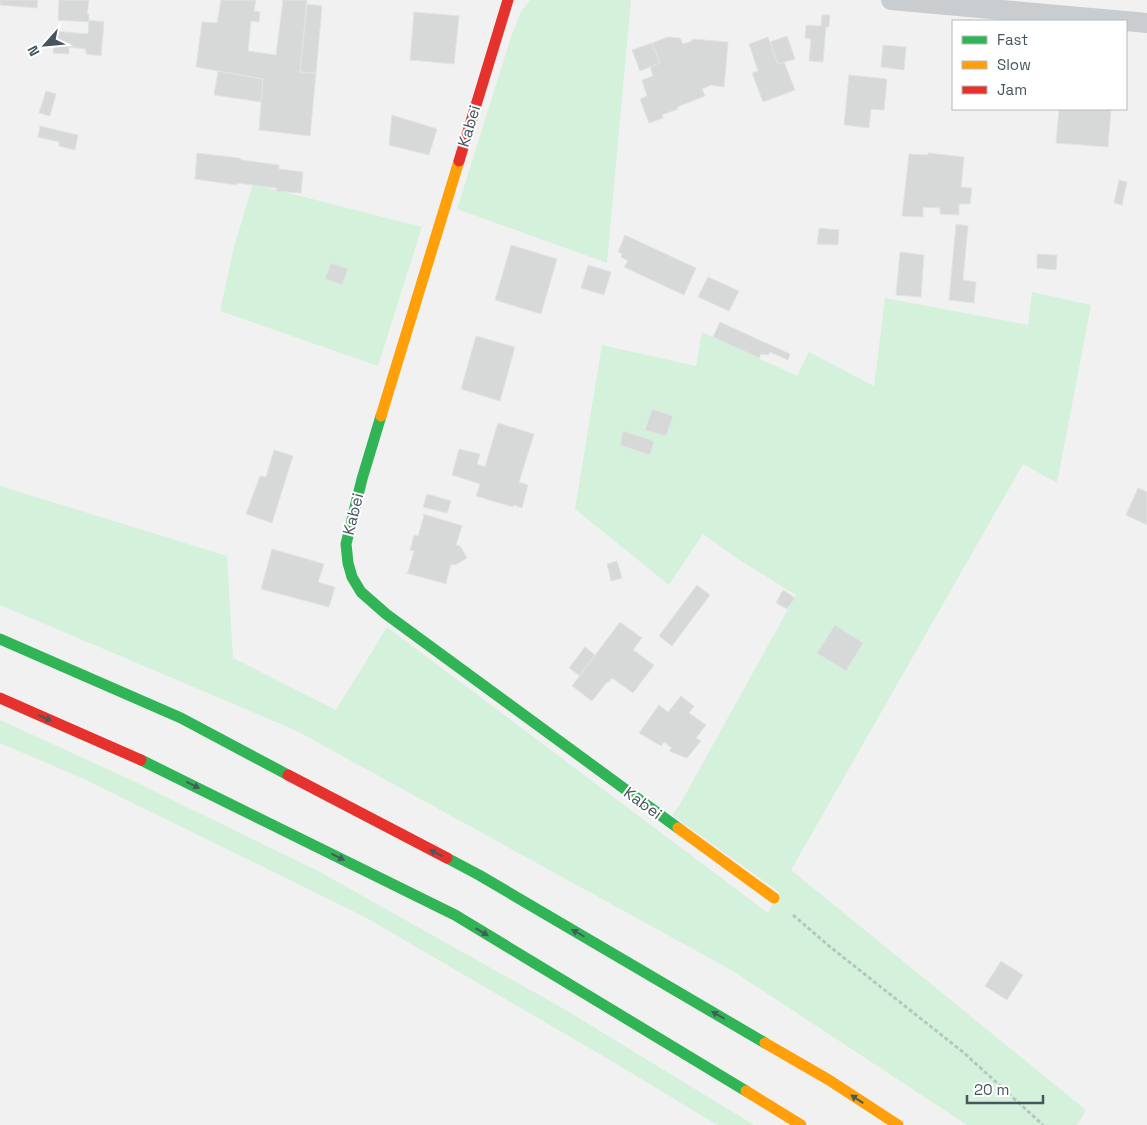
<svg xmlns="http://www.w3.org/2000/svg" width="1147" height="1125" font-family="'Space Grotesk',sans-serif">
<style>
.green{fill:#d4f1dc}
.building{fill:#d7d9d9;stroke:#e2e3e3}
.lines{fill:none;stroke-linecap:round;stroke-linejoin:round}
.path{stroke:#b8c5c0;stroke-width:3;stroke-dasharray:4 2.5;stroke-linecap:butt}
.street{stroke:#cacdcf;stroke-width:20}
.fast{stroke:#30b455;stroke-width:11}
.slow{stroke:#ff9f0a;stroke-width:11}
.jam{stroke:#e5322d;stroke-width:11}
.oneway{fill:#465b5e}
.labels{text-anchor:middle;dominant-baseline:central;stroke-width:4;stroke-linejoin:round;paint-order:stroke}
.street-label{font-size:16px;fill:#47565e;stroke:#fff}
</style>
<rect width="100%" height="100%" fill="#f1f1f1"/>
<path class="green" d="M530,0H631L607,263L457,209L511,37L521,12Z
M253,184L422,227L378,366L220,311L234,247Z
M1032,292L1091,305L1057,483L1023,464L791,870L1086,1110L1077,1125H967L733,971L295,730L0,605V486L227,556L233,658L336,710L387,627L768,913L779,892L672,815L679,806L796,595L741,561L703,534L669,585L575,509L602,345L696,366L702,332L797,376L809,352L874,386L885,298L1028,325Z
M0,720L127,778L320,872L564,1009L754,1125H717L615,1063L365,917L84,779L0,743Z"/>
<path class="building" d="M0,0H38L37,8L0,5Z
M59,0H89L87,14H89V22L58,20Z
M221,0H256L254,11L260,12L259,22L251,21L248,51L276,55L283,0H307L300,72L316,73L310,136L259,130L263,79L196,67L202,22L217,23Z
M307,4L322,6L316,73L300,72Z
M414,12L459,16L454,64L410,60Z
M822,15H830L829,27H826L823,62L809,61L811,39L805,38L806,25L821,26Z
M89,20L104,22L101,56L86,54V49L69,47V54L53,53L54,45L53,44L54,31L88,34Z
M787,36L795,59L778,64L770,42Z
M668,37L680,38L683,44L692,41V39L728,42L724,87L711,85L702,89L705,96L677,107L678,109L662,115L663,118L649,123L640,99L647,96L642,80L653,76L650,67L660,63L652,43Z
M768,37L778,64L784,62L795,90L763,102L752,73L758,71L749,44Z
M652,43L660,63L640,71L632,50Z
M883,45L906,47L904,70L881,67Z
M218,71L263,79L261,102L214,95Z
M849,75L887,79L884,110L871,109L869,128L844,125Z
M46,91L56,94L50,116L39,113Z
M1059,109H1111L1108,147L1056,143Z
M392,115L437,129L429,155L389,145Z
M40,126L78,135L75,150L59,146V142L38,137Z
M197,153L239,158L242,160L279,165V169L303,172L301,193L276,191L277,188L237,183V185L195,179Z
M928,153L964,157L961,187L972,188L970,204H959V215L940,214V208L923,207V217L902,216L909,154L928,155Z
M1119,180L1127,182L1122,205L1114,203Z
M956,224L968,226L963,280L976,282L974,303L949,300Z
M819,228L839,230L838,245L817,244Z
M625,235L696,268L684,295L624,267L628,261L621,257L622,254L618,252Z
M511,245L557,259L541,314L495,300Z
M900,252L924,255L921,297L896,295Z
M1037,254L1057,255L1056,270L1037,268Z
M331,263L348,269L342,285L325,279Z
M588,265L611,272L604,295L581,288Z
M708,277L739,291L729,311L698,297Z
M720,322L790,354L788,360L770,352L768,355L761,354L759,358L713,337Z
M476,336L515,347L500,401L461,389Z
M652,409L673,416L666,436L645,430Z
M498,423L534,434L519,482L528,485L522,508L514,505L513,507L476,496L480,484L452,475L459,449L480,454L477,464L485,467Z
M623,431L654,441L650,455L620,445Z
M274,450L293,456L272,523L246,514L260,476L266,477Z
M1138,488L1147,492V525L1126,515Z
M427,494L451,501L447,513L423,507Z
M423,514L463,526H462L456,545L460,546L467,558L455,565L451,564L446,583H447V584L406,573L407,572H408L414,551L410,550L414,535L418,536L424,516Z
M272,549L324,564L318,582L335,587L329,607L261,589Z
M617,561L622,578L611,581L607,564Z
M697,585L710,595L672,646L659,636Z
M783,590L795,598L787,609L776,603Z
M620,622L642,638L633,650L654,665L633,693L612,678L608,683L607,682L592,701L572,686Z
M835,625L863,643L846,671L817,653Z
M585,647L595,655L580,676L569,668Z
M681,696L694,706L689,713L706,725L696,738L701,741L687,758L669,751L672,748L664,742L661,746L639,733L659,705L668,712Z
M1001,961L1023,975L1007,1000L985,986Z"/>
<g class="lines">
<path class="path" d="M793,915L829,946L963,1052L1043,1125"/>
<path class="street" d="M891,0L1125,21
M1126,21L1147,23"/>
<path class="fast" d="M381,416L362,479L346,544L348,563L352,577L361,592L386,614L678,828
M0,639L181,718L288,775
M141,760L455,915L746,1091
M447,858L479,875L765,1043"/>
<path class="slow" d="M381,416L459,161
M678,828L774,898
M765,1043L829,1080L898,1125
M746,1091L801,1125"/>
<path class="jam" d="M459,161L508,0
M0,698L141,760
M288,775L447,858"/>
</g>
<defs><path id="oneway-solid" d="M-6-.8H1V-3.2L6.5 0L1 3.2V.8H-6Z" transform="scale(1.25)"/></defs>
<g class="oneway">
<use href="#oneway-solid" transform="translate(45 718) rotate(24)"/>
<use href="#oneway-solid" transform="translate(193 785) rotate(26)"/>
<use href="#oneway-solid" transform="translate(436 853) rotate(-152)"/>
<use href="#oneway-solid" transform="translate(338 857) rotate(26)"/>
<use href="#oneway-solid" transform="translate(482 932) rotate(31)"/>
<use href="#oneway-solid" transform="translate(578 933) rotate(-150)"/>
<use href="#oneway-solid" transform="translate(718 1015) rotate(-150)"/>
<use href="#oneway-solid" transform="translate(857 1099) rotate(-147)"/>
</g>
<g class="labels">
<g class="street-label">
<text transform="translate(469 126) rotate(-73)">Kabei</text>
<text transform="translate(353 514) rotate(-76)">Kabei</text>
<text transform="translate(643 803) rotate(36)">Kabei</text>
</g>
</g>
<rect x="952" y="20" width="175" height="90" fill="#ffffff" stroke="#b5bbbf"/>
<rect x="962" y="36" width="25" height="8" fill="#30b455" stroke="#b5bbbf"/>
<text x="997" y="45" font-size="15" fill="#47565e">Fast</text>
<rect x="962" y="61" width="25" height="8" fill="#ff9f0a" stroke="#b5bbbf"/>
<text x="997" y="70" font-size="15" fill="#47565e">Slow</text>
<rect x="962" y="86" width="25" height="8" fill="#e5322d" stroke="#b5bbbf"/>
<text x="997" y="95" font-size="15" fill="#47565e">Jam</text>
<g transform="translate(45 45) rotate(243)" stroke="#ffffff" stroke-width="4" paint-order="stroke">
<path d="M0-4L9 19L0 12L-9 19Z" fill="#47565e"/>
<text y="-8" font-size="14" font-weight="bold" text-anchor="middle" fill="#47565e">N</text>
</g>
<path d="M967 1095v8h76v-8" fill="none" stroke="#47565e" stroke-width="2.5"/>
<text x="974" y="1095" font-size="15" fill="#47565e" stroke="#ffffff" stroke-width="4" paint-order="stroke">20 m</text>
</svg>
